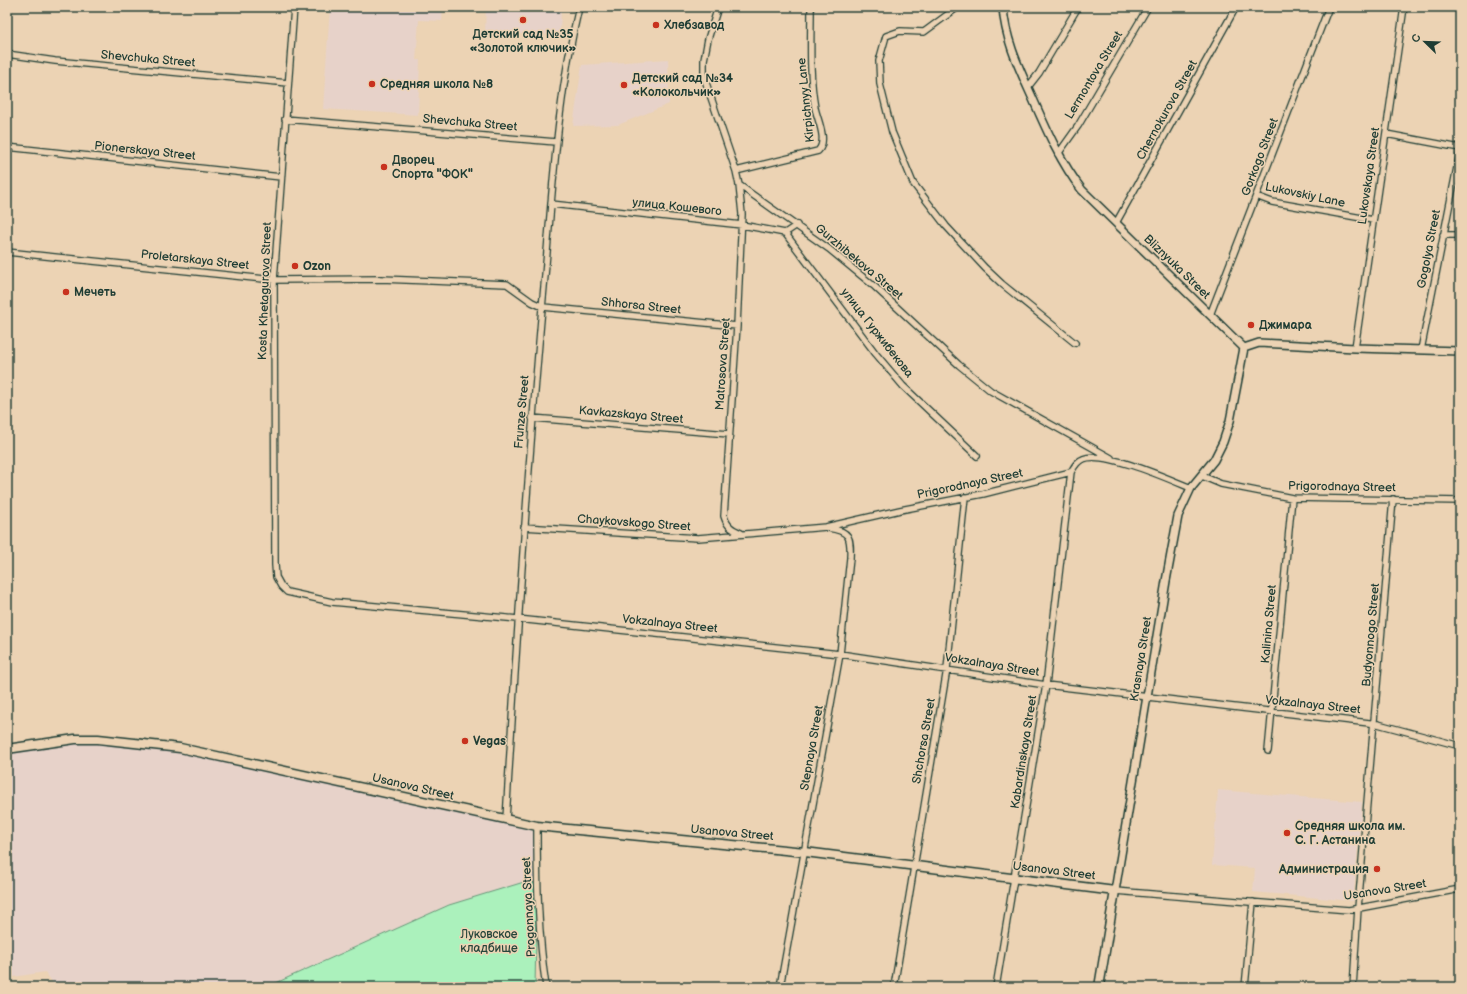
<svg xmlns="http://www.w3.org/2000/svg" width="1467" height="994" font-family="'Balsamiq Sans',sans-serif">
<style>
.built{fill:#e7d2c9}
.green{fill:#abf1bc;stroke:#659778}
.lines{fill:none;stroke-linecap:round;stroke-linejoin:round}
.street-casing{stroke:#1f3d34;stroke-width:8}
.secondary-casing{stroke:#1f3d34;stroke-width:10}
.primary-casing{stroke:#1f3d34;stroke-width:11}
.street{stroke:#ecd3b4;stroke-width:5.5}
.secondary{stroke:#ecd3b4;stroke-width:7}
.primary{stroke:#ecd3b4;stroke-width:8}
.poi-dot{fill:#c8321e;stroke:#ecd3b4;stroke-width:1.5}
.labels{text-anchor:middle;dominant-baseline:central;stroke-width:3;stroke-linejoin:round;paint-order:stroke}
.poi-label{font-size:12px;font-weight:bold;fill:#1f3d34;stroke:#ecd3b4;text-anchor:start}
.street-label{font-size:12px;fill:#1f3d34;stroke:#ecd3b4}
.park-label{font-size:12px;fill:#26463b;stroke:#ecd3b4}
</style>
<rect width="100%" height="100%" fill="#ecd3b4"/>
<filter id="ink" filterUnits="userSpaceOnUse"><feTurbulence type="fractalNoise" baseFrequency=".025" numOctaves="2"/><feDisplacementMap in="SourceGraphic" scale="8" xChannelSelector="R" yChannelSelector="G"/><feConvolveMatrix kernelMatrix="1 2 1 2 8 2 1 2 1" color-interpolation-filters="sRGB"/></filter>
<g filter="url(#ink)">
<path class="built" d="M330,7H443L442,21L419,20L416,60H420L418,115L323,109Z
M486,7H561L560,35L485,33Z
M668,59L669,104L618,125L573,126L582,65Z
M75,739L180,748L537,826V883L449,905L267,987H56L45,972L7,978V749Z
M1218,790L1362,802L1353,901L1253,892L1255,868L1212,865Z"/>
<path class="green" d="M524,882L537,883L535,987H267L449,905Z"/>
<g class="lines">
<g class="street-casing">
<path id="street" d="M294,7L274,280L275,565L276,577L281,586L287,592L332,602L518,619L840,654L1046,685L1378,724L1460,746
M718,7L708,39L704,60V77L736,171L739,185L742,214L737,326L724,516C727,526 731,529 741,533
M958,7L924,32L900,31L886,36L879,61L880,84L892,132L913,183L946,226L985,268L1002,284L1075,343
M7,54L55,61L288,83
M1028,87L1039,73L1078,7
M285,119L556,142
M1386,134L1460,148
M7,147L281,177
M1058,154L1078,126L1148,7
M736,171L818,151C828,141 818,121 815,108C809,75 811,40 811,7
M739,185L829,249L875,287L959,365L991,391L1111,458
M1256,196L1272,202L1373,220
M551,204L742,225L785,233L797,225
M1116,223L1236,7
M785,233L876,354L903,386L977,456
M1443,235H1460
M7,252L274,280L381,279L507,284L532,302L543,307L737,326
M1210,315L1329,7
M1355,348L1404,7
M1421,350L1460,152
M532,418L729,434
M1202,476L1221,484L1292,498L1460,501
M524,527L698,538L826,527L900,510L983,494L1071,472C1074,467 1077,461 1083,459C1104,450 1169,479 1191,488
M1268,751L1292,498
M506,820C516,649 527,479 542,308C552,207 555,106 579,7
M537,826C537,880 538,934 546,987
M1115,891L1349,910L1460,889
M1457,986L1460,984
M780,987L840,654L850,558C851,537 850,531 828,528
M894,987L947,669L965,497
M996,987L1046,685L1071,472
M1245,987L1253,902
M1353,987L1358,908L1393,499"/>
</g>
<g class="secondary-casing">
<path id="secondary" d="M1003,7C1005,40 1020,70 1033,99C1047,131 1061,163 1082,190L1244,348
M7,8L8,7
M1244,348L1259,343L1355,348L1460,351
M1115,891L1166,581L1178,516L1191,488L1214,460L1223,442L1230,421L1244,348"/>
</g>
<g class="primary-casing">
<path id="primary" d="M7,749L75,739H98L180,748L537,826L805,852L1115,891L1099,987"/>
</g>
<use href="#street" class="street"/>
<use href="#secondary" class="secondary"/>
<use href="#primary" class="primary"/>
</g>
</g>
<g class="poi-dot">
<circle cx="523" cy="20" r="4"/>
<circle cx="656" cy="25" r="4"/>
<circle cx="372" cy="84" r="4"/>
<circle cx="624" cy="85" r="4"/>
<circle cx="384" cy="167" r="4"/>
<circle cx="295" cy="266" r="4"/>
<circle cx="66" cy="292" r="4"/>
<circle cx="1251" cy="325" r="4"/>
<circle cx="465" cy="741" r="4"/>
<circle cx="1287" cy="833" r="4"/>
<circle cx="1377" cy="869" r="4"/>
</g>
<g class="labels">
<g class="poi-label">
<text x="664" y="25">Хлебзавод</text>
<text x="523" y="34" text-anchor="middle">Детский сад №35<tspan x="523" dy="14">«Золотой ключик»</tspan></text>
<text x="632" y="78">Детский сад №34<tspan x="632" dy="14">«Колокольчик»</tspan></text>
<text x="380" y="84">Средняя школа №8</text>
<text x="392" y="160">Дворец<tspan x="392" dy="14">Спорта "ФОК"</tspan></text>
<text x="303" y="266">Ozon</text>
<text x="74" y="292">Мечеть</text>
<text x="1259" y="325">Джимара</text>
<text x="473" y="741">Vegas</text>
<text x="1295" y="826">Средняя школа им.<tspan x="1295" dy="14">C. Г. Астанина</tspan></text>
<text x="1369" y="869" text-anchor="end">Администрация</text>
</g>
<g class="street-label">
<text transform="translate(148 59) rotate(5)">Shevchuka Street</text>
<text transform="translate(1094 75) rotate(-59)">Lermontova Street</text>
<text transform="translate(806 100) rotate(-96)">Kirpichnyy Lane</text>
<text transform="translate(1167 110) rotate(-61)">Chernokurova Street</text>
<text transform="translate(470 123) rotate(5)">Shevchuka Street</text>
<text transform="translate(145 151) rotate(6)">Pionerskaya Street</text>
<text transform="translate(1260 157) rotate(-69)">Gorkogo Street</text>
<text transform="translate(1369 176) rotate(-82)">Lukovskaya Street</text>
<text transform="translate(1305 195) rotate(12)">Lukovskiy Lane</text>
<text transform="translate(677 207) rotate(6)">улица Кошевого</text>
<text transform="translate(1429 249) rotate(-79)">Gogolya Street</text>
<text transform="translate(195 260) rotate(6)">Proletarskaya Street</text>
<text transform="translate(859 262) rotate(40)">Gurzhibekova Street</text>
<text transform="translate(1177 267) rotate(44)">Bliznyuka Street</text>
<text transform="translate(265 291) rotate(-88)">Kosta Khetagurova Street</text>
<text transform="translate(641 306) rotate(6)">Shhorsa Street</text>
<text transform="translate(877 333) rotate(52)">улица Гуржибекова</text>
<text transform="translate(723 364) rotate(-86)">Matrosova Street</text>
<text transform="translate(522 412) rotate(-85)">Frunze Street</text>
<text transform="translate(631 415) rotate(5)">Kavkazskaya Street</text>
<text transform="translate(970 484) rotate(-12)">Prigorodnaya Street</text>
<text transform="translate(1342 487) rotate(1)">Prigorodnaya Street</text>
<text transform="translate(634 523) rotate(4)">Chaykovskogo Street</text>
<text transform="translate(670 624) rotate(6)">Vokzalnaya Street</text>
<text transform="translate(1269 624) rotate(-85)">Kalinina Street</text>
<text transform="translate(1371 635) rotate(-85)">Budyonnogo Street</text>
<text transform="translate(1141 659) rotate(-81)">Krasnaya Street</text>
<text transform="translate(992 665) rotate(9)">Vokzalnaya Street</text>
<text transform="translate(1313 705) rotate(6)">Vokzalnaya Street</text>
<text transform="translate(924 741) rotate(-80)">Shchorsa Street</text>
<text transform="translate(812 748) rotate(-80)">Stepnaya Street</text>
<text transform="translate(1024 752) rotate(-81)">Kabardinskaya Street</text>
<text transform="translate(413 787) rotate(13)">Usanova Street</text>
<text transform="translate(732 833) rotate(5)">Usanova Street</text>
<text transform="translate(1054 871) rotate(7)">Usanova Street</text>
<text transform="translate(1385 890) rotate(-9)">Usanova Street</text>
<text transform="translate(529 907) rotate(-93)">Progonnaya Street</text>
</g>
<g class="park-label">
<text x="489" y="934">Луковское<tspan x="489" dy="14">кладбище</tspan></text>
</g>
</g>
<rect width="1467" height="994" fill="none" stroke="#ecd3b4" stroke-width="24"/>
<rect x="12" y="12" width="1443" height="970" fill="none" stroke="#1f3d34" stroke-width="1.5" filter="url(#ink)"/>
<g transform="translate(1425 42) rotate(293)" stroke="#ecd3b4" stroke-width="3" paint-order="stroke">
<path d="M0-3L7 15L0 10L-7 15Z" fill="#1f3d34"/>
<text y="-6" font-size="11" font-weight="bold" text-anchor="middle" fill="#1f3d34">С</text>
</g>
</svg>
